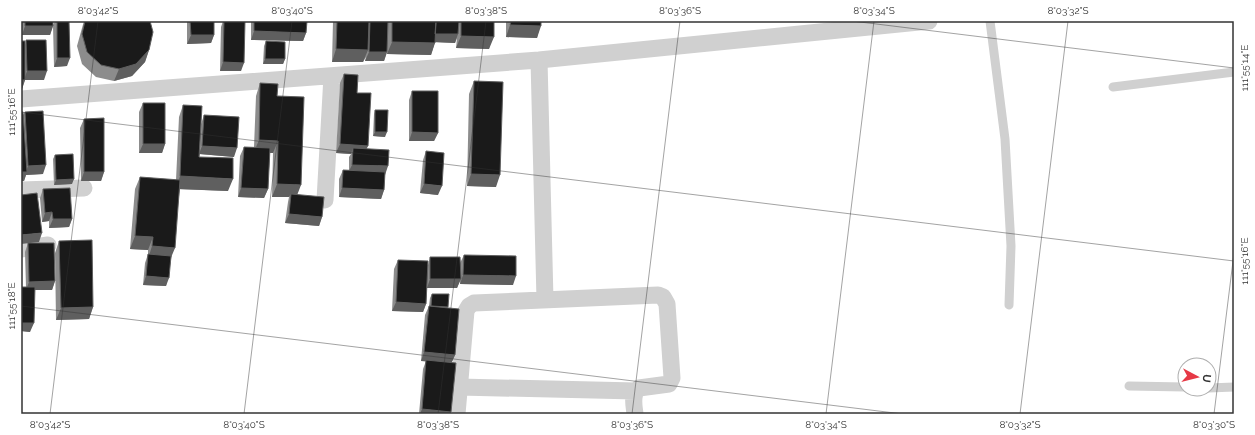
<svg xmlns="http://www.w3.org/2000/svg" width="1255" height="435" font-family="Raleway,sans-serif">
<style>
.lines{fill:none;stroke-linecap:round;stroke-linejoin:round}
.lane{stroke:#d0d0d0;stroke-width:9}
.street{stroke:#d0d0d0;stroke-width:17}
.wall{fill:#8c8c8c}
.shaded-wall{fill:#5f5f5f}
.building{fill:#1a1a1a;stroke:#5f5f5f}
.ticks{fill:none;stroke:#333;stroke-width:1;stroke-opacity:0.45}
.neatline{fill:none;stroke:#333;stroke-width:1.5}
.ticks-label{font-size:10px;text-anchor:middle;fill:#333}
</style>
<rect width="100%" height="100%" fill="#fff"/>
<g class="lines">
<path class="lane" d="M990,21L1005,139L1011,246L1009,305
M1113,87L1234,72
M1129,386L1185,387
M1209,388L1234,387"/>
<path class="street" d="M539,60L545,300
M21,99L539,60L929,21
M21,190L84,188
M325,200L332,76
M21,249L48,245
M459,387L636,391
M457,414L466,311L469,306L474,303L658,295L663,297L667,304L672,378L669,384L639,388C631,394 634,405 635,414"/>
</g>
<path class="wall" d="M22,21H53V26L50,35H22Z
M55,21H69L67,66L54,67L53,25Z
M84,21H150L149,50L145,62L132,76L114,81L96,77L82,64L77,46L82,28Z
M187,21H214V35L211,43L187,44Z
M223,21H245L241,71H220L221,27Z
M251,21H307L306,33L303,41L251,40Z
M333,21H388L387,52L384,61H365L366,57L363,62H332Z
M388,21H494L489,49L456,48L457,38L455,43L435,42L431,55L387,54Z
M506,21H541L537,38L506,37Z
M26,40L44,80H25L22,89L25,45Z
M266,41L285,59L283,64H263L264,46Z
M344,74L357,93L366,149L385,175L384,190L381,199L339,197V179L343,170H349V157L351,154L336,153L340,83Z
M474,81L496,187L467,186L469,94Z
M260,83L277,96L297,194L322,217L319,226L285,223L288,202L289,197H272L273,153H270L268,189L264,198L238,197L240,156L244,147H254L256,96Z
M412,91L438,133L434,141H409V100Z
M143,103L165,144L162,153H139V112Z
M183,105L201,124L204,115L234,157L200,154L199,157L228,191L180,189L171,260L166,286L143,285L145,263L148,254V250L130,249L135,189L140,177L176,180L179,117Z
M375,110L385,137L373,136L374,114Z
M25,112L43,174L26,175L24,181L23,115Z
M84,119L104,172L101,181H81L80,128Z
M426,151L438,195L420,193L423,160Z
M55,155L72,184L54,185L53,159Z
M43,189L72,219L69,227L49,228V221L42,222L40,198Z
M59,241L93,307L89,319L56,320L55,253Z
M28,243L55,281L52,290H34L30,332L21,331V287H26L25,252Z
M464,255L513,285L460,284V280L457,288H427L426,304L423,312L392,311L394,269L398,260L428,265L430,257L460,263Z
M432,294L448,308L455,355L452,362L451,414H419L423,369L426,361H421L425,315L429,306L430,298Z"/>
<path class="shaded-wall" d="M510,25L541,26L537,38L506,37Z
M25,26H53L50,35H22Z
M254,31L306,33L303,41L251,40Z
M435,33L458,34L455,43L432,42Z
M191,35H214L211,43L187,44Z
M461,36L494,37L489,49L456,48Z
M392,42L435,43L431,55L387,54Z
M336,49L368,50L363,62H332Z
M149,50L145,62L132,76L114,81L119,69Z
M369,52H387L384,61H365Z
M57,58H70L67,66L54,67Z
M265,59H285L283,64H263Z
M223,62L244,63L241,71H220Z
M27,71H47L44,80H25L22,89H21V80H24Z
M375,132H387L385,137L373,136Z
M412,132L438,133L434,141H409Z
M259,140L278,141L273,153L254,152Z
M143,144H165L162,153H139Z
M340,144L368,146L364,154L353,148L351,154L336,153Z
M202,146L237,148L234,157L199,154Z
M46,165L43,174L26,175L24,181H21V172H26L28,166Z
M352,165L388,166L385,175L348,173Z
M84,172H104L101,181H81Z
M471,174L500,175L496,187L467,186Z
M180,176L233,179L228,191L176,189Z
M74,179L72,184L54,185L56,180Z
M277,184L301,185L296,198L291,194L289,197H272Z
M424,184L442,186L438,195L420,193Z
M241,188L268,189L264,198L238,197Z
M342,188L384,190L381,199L339,197Z
M52,212L49,221L42,222L45,213Z
M289,214L322,217L319,226L285,223Z
M53,219H72L69,227L49,228Z
M42,233L39,242L21,244V235Z
M135,236L153,237L148,250L130,249Z
M152,246L175,248L170,260L148,259Z
M463,275L516,276L513,285L460,284Z
M146,276L169,278L166,286L143,285Z
M430,279H461L457,288H427Z
M55,281L52,290H26L29,282Z
M396,302L426,304L423,312L392,311Z
M93,307L89,319L56,320L61,308Z
M21,323H34L30,332L21,331Z
M424,352L455,355L451,364L421,361Z
M422,409L451,412V414H424V413L423,414H420Z"/>
<path class="building" d="M25,21H53V26H25Z
M57,21H69L70,58H57Z
M85,21H150L153,32L149,50L136,64L119,69L101,65L87,52L82,34Z
M190,21H214V35H191Z
M224,21H245L244,63L223,62Z
M254,21H307L306,33L254,31Z
M337,21H369L368,50L336,49Z
M370,21H388L387,52H369Z
M392,21H436L435,43L392,42Z
M436,21H459L458,34H435Z
M461,21H494V37L461,36Z
M511,21H541V26L510,25Z
M26,40H46L47,71H27Z
M21,41H25V80H21Z
M266,41L285,42V59H265Z
M344,74L358,75L357,93H371L368,146L340,144Z
M474,81L503,82L500,175L471,174Z
M260,83L278,84L277,96L304,97L301,185L277,184L278,141L259,140Z
M412,91H438V133L412,132Z
M143,103H165V144H143Z
M183,105L202,106L199,157L233,158V179L180,176Z
M375,110H388L387,132H375Z
M43,111L46,165L28,166L25,112Z
M21,112H23L27,172H21Z
M204,115L239,117L237,148L202,146Z
M104,118V172H84V119Z
M244,147L270,148L268,189L241,188Z
M353,148L389,150L388,166L352,165Z
M426,151L444,153L442,186L424,184Z
M73,154L74,179L56,180L55,155Z
M343,170L385,172L384,190L342,188Z
M140,177L180,180L175,248L152,246L153,237L135,236Z
M70,188L72,219H53L52,212L45,213L43,189Z
M37,193L42,233L21,235V195Z
M291,194L324,197L322,217L289,214Z
M92,240L93,307L61,308L59,241Z
M28,243H54L55,281L29,282Z
M148,254L171,256L169,278L146,276Z
M464,255L516,256V276L463,275Z
M430,257H460L461,279H430Z
M398,260L428,261L426,304L396,302Z
M21,287H35L34,323H21Z
M432,294H449L448,307L431,306Z
M429,306L459,309L455,355L424,352Z
M426,360L456,363L451,412L422,409Z
M424,413L435,414H424Z"/>
<path class="ticks" d="M852,21L1234,68M21,112L1234,261M21,306L903,414M50,414L98,21M244,414L292,21M438,414L486,21M632,414L680,21M826,414L874,21M1020,414L1068,21M1214,414L1234,253"/>
<rect width="1255" height="435" fill="none" stroke="#ffffff" stroke-width="44"/>
<g transform="translate(1197 377) rotate(97)"><circle r="19" fill="#ffffff" stroke="#adadad"/>
<path d="M0-3L7 15L0 10L-7 15Z" fill="#e63946"/>
<text y="-6" font-size="11" font-weight="bold" text-anchor="middle" fill="#333333">U</text>
</g>
<rect x="22" y="22" width="1211" height="391" class="neatline"/>
<g class="ticks-label">
<text x="98" y="14">8°03'42"S</text>
<text x="292" y="14">8°03'40"S</text>
<text x="486" y="14">8°03'38"S</text>
<text x="680" y="14">8°03'36"S</text>
<text x="874" y="14">8°03'34"S</text>
<text x="1068" y="14">8°03'32"S</text>
<text transform="translate(1244 68) rotate(-90)" y="4">111°55'14"E</text>
<text transform="translate(11 112) rotate(-90)" y="4">111°55'16"E</text>
<text transform="translate(1244 261) rotate(-90)" y="4">111°55'16"E</text>
<text transform="translate(11 306) rotate(-90)" y="4">111°55'18"E</text>
<text x="50" y="428">8°03'42"S</text>
<text x="244" y="428">8°03'40"S</text>
<text x="438" y="428">8°03'38"S</text>
<text x="632" y="428">8°03'36"S</text>
<text x="826" y="428">8°03'34"S</text>
<text x="1020" y="428">8°03'32"S</text>
<text x="1214" y="428">8°03'30"S</text>
</g>
</svg>
